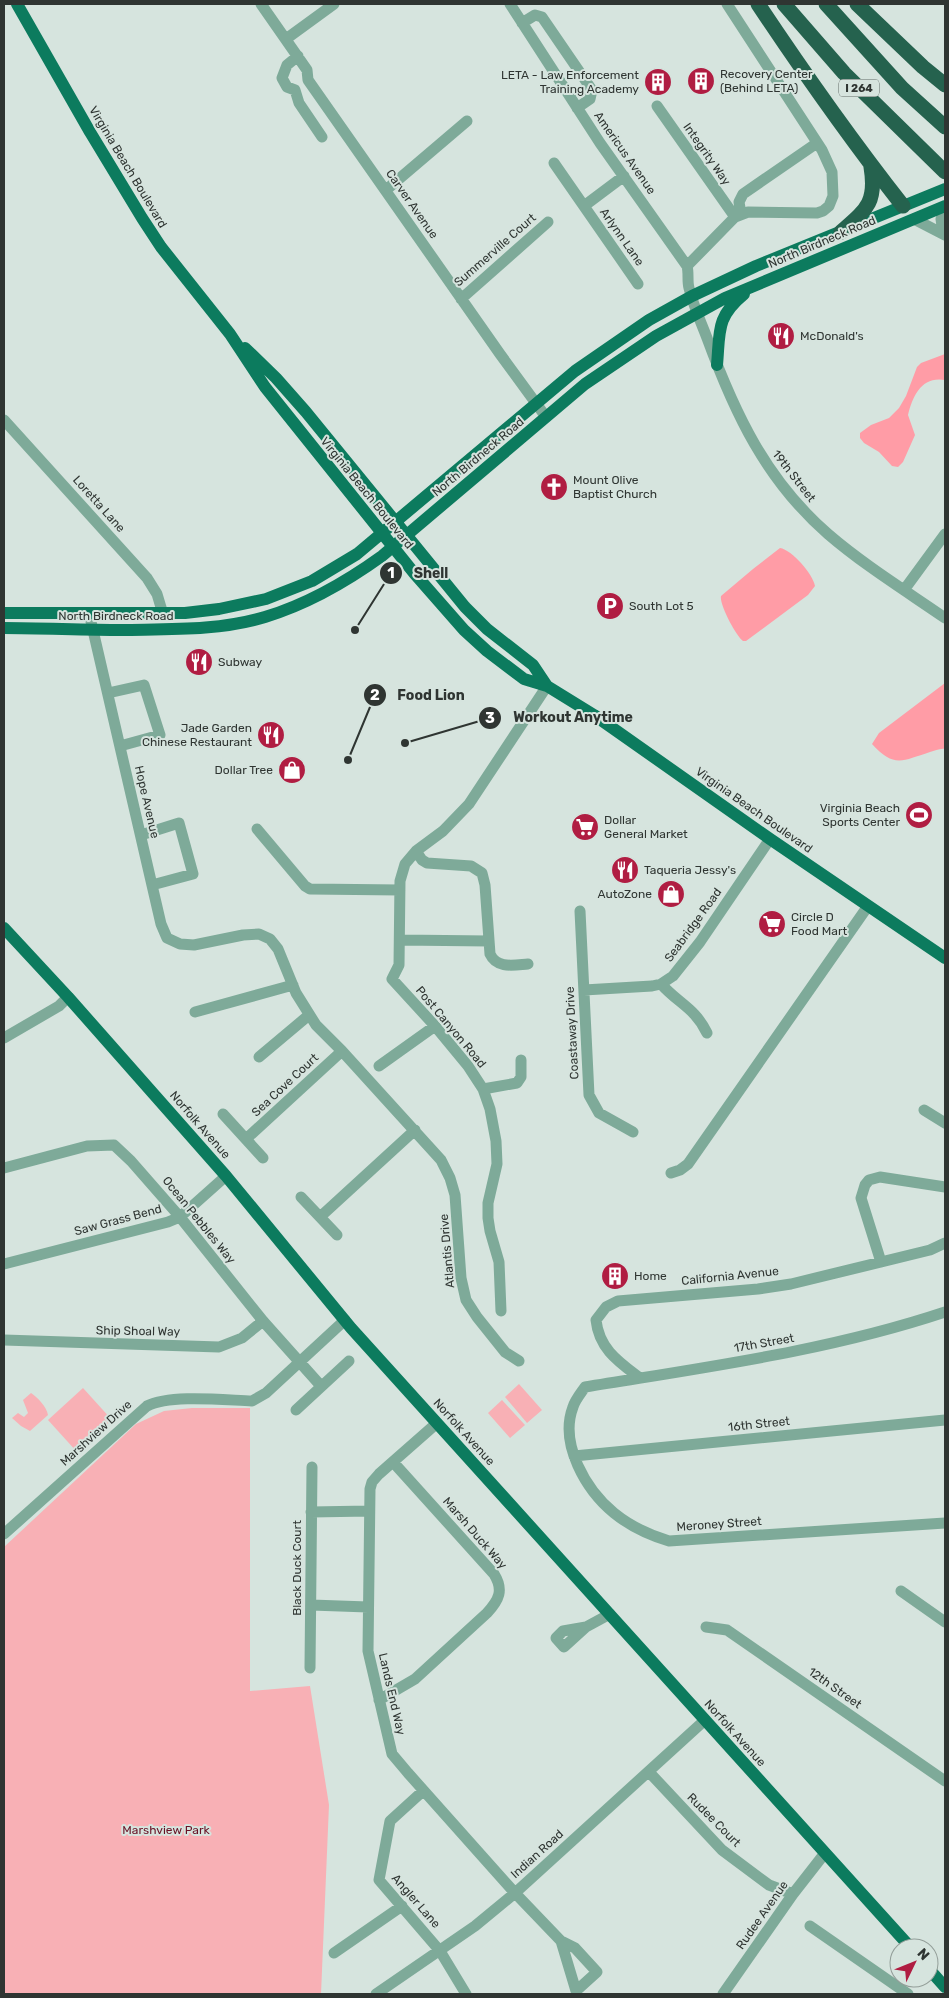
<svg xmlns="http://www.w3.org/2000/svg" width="949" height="1998" font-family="Rubik,sans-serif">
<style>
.green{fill:#f8b0b5}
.water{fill:#ff9ca6}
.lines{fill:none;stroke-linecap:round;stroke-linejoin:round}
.minor{stroke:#7eaa99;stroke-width:11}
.major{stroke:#0c7b5e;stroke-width:12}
.highway{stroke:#25624e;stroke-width:15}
.labels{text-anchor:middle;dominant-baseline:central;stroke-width:4;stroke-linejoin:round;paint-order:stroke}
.shield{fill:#d6e4de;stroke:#616a66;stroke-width:1}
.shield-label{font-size:11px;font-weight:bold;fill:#2f3532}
.poi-label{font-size:12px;fill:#2f3532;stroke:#d6e4de;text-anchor:start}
.street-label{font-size:12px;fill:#2f3532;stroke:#d6e4de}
.park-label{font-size:12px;fill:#681125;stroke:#d6e4de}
.leader{fill:none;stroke:#2f3532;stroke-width:2}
.callout-dot{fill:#2f3532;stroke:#d6e4de;stroke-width:2}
.mark-label{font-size:15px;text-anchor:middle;font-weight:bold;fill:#fff}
.callout-label{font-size:14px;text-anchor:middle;font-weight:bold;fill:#2f3532;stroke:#d6e4de;stroke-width:4;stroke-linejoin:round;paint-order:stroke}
</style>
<rect width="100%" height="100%" fill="#d6e4de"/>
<path class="green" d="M519,1384L542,1410L527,1423L505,1397Z
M83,1388L112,1420L77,1452L48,1420Z
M31,1393C37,1397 47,1407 48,1415L30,1431L21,1426L12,1418L18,1413L24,1417L28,1413L23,1400Z
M502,1400L525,1425L510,1438L488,1413Z
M192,1408H250V1691L310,1686L329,1805L321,1994H4V1547L136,1424L164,1411Z"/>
<path class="water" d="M945,354V380C922,376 913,395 908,415L915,435L903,462L898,467L892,466L879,452L864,443L860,438V433L871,425L889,418L899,408L906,396L917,367L921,363Z
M780,548C792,550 813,574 815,586L808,595L746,641H743C736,636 719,604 721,596L753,569Z
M945,683V749C940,748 935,751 930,752C902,761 894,768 872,744L879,733Z"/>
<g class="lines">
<path class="minor" d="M261,4L307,70L308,80L500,354L546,417
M510,4L600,143L687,266C689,273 687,281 689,288C693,305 701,322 707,338C735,414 766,480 828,534C864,565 906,591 945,618
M522,23L535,15L542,17L592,90L590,99L577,108
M286,39L334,4
M295,90L299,103L322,137
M295,90L287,87L282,78L287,65L298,56
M657,106L735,217
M554,163L638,284
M386,190L467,121
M584,206L624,176
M741,214L739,202L743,194L817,143
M914,219L945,235
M943,233L941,219L945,206
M687,266L735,217L748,212L817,213L823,211L829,206L833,196L832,172L822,150L727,4
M461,299L548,222
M4,420L147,578L157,594L163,614
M904,590L945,534
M89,613L161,924L167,938L180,944L194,945L243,935L259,934L270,939L278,949L296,993L316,1025L342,1051L441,1160L450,1178L455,1195L461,1278L466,1300L477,1317L505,1352L519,1361
M108,693L144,685L160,735L120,746
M257,829L305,886L310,889L400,890
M141,835L179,823L193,874L152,885
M416,851L422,860L427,863L471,866L482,873L485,885L490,954C497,969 514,965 528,964
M580,911L589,1095L599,1113L633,1132
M400,940L489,941
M661,984C679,1004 695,1008 707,1033
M584,990L652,986L661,984L673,976L700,942L770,839
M195,1012L293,985
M4,1038L59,1006L68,997
M259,1057L309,1015
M379,1066L435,1026
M483,1089L517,1083L521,1077V1060
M924,1110L945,1123
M223,1114L263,1158
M246,1139L342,1051
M4,1168L87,1146L114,1145L131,1161L180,1217L263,1321L321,1386
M671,1173L680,1170L688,1164L868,906
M301,1197L337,1235
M320,1217L415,1130
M881,1262L861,1198L865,1185L869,1180L880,1177L945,1187
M4,1264L168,1222L180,1217L226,1176
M501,1311L499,1262L490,1231L488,1218V1203L497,1164L496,1141L490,1109L483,1089L468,1066L435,1026L392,979L399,965L400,881L405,864L416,851L443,831L469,804L547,686
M945,1312C828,1351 706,1367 585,1387C581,1393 575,1400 573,1407C559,1444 586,1490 614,1513C630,1526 649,1535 669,1541L945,1523
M4,1340L219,1347L242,1338L263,1321
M640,1378C619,1362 599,1349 596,1320L606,1307L618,1301L758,1289L791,1284L930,1250L945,1243
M296,1410L349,1361
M437,1423L379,1474L372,1482L370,1489L368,1651L392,1754L408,1773L515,1893L561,1941L576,1991L597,1972L575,1948L561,1941
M574,1456L945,1420
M311,1512L369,1511
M4,1534L147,1406C170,1394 224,1400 252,1401L266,1393L345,1320
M901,1591L945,1622
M311,1605L368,1607
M586,1627L564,1647L556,1638L563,1631L586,1627L610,1614
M706,1627L727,1630L945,1781
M310,1668L312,1467
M379,1700L415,1679L487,1613C499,1600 504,1590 494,1574L393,1462
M649,1772L722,1850L769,1885L793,1894
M423,1791L390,1821L379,1880L440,1951L466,1994
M810,1926L908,1994
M334,1953L402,1906
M376,1994L475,1926L515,1893L705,1720
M723,1994L793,1894L825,1853"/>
<path class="major" d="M17,4L90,132L142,218L161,247L230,334L265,387L414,573L464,630L487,651L524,679L547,686L594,715L770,839L945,958
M245,348L276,378L306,412L465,607L487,629L533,665L547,686
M717,365C720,331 716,317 744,294
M4,613H185L219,609L266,599L312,581L357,554L575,371L649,320L692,296L756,266L945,189
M4,628C43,628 82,630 122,630C169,629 219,631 265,617C308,604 346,582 382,556L585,384L656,336L725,298L945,206
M4,928L68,997L226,1176L351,1328L911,1948
M929,1969L945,1987"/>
<path class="highway" d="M758,4C804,73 852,141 903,206
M784,4L844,73L945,172
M826,4L902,88L945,127
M857,4L923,67L945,85
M841,232C866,210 877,203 871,167"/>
</g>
<defs>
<g id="building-disc" transform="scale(1.4375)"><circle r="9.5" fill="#b01d42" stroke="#d6e4de"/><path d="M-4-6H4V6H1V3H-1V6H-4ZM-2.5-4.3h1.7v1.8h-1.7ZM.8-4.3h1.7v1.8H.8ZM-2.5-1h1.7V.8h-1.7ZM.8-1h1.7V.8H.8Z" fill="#fff"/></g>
<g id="restaurant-disc" transform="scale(1.4375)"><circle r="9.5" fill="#b01d42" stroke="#d6e4de"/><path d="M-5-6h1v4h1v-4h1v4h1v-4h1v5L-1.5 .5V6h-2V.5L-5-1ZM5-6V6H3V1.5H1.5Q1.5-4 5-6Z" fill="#fff"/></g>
<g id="church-disc" transform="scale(1.4375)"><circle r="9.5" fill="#b01d42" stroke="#d6e4de"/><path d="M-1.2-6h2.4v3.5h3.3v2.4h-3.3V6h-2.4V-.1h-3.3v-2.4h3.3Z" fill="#fff"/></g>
<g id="parking-disc" transform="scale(1.4375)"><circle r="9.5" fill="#b01d42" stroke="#d6e4de"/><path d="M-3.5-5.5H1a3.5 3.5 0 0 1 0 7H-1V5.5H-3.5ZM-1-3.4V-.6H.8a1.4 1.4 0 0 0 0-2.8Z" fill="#fff"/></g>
<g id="shop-disc" transform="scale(1.4375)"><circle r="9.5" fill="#b01d42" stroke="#d6e4de"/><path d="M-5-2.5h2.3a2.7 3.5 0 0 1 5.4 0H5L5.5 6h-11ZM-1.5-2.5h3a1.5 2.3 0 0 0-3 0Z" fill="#fff"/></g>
<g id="stadium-disc" transform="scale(1.4375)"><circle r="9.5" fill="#b01d42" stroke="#d6e4de"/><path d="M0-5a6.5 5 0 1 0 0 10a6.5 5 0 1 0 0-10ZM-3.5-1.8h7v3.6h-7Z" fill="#fff"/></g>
<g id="supermarket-disc" transform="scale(1.4375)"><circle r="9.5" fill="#b01d42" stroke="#d6e4de"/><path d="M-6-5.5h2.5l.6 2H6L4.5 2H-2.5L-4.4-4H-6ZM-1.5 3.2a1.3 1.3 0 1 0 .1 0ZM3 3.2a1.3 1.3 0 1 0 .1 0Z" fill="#fff"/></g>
</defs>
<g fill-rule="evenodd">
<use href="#building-disc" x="701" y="81"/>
<use href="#building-disc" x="658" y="82"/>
<use href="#restaurant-disc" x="781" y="336"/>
<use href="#church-disc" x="554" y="487"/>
<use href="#parking-disc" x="610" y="606"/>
<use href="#restaurant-disc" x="199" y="662"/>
<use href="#restaurant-disc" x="271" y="735"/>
<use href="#shop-disc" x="292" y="770"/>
<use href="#stadium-disc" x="919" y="815"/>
<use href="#supermarket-disc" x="585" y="827"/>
<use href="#restaurant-disc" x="625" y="870"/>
<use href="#shop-disc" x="671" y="894"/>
<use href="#supermarket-disc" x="772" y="924"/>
<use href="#building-disc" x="615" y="1276"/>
</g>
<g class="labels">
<rect class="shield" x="839" y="79.5" width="40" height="17" rx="4"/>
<g class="shield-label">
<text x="859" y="88">I 264</text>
</g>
<g class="poi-label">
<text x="720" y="74">Recovery Center<tspan x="720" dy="14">(Behind LETA)</tspan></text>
<text x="639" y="75" text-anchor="end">LETA - Law Enforcement<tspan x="639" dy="14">Training Academy</tspan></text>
<text x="800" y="336">McDonald's</text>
<text x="573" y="480">Mount Olive<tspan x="573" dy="14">Baptist Church</tspan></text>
<text x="629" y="606">South Lot 5</text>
<text x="218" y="662">Subway</text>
<text x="252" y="728" text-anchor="end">Jade Garden<tspan x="252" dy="14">Chinese Restaurant</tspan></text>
<text x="273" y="770" text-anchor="end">Dollar Tree</text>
<text x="900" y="808" text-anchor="end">Virginia Beach<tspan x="900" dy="14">Sports Center</tspan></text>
<text x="604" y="820">Dollar<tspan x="604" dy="14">General Market</tspan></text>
<text x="644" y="870">Taqueria Jessy's</text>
<text x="652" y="894" text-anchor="end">AutoZone</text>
<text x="791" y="917">Circle D<tspan x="791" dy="14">Food Mart</tspan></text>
<text x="634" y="1276">Home</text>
</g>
<g class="street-label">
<text transform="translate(625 153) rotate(55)">Americus Avenue</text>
<text transform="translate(707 154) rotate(55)">Integrity Way</text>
<text transform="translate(128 167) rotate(59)">Virginia Beach Boulevard</text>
<text transform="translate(412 204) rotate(55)">Carver Avenue</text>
<text transform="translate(622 237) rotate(55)">Arlynn Lane</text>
<text transform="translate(822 242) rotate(-23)">North Birdneck Road</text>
<text transform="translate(495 250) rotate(-41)">Summerville Court</text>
<text transform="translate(478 457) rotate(-40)">North Birdneck Road</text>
<text transform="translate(794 476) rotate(52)">19th Street</text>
<text transform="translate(367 493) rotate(51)">Virginia Beach Boulevard</text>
<text transform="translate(99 504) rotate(48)">Loretta Lane</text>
<text x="116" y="616">North Birdneck Road</text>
<text transform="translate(147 802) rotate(77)">Hope Avenue</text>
<text transform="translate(754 810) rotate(35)">Virginia Beach Boulevard</text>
<text transform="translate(693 925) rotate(-54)">Seabridge Road</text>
<text transform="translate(451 1027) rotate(50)">Post Canyon Road</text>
<text transform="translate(572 1033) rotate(-93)">Coastaway Drive</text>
<text transform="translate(285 1085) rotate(-43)">Sea Cove Court</text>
<text transform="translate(200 1125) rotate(49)">Norfolk Avenue</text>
<text transform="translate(118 1220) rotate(-15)">Saw Grass Bend</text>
<text transform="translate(199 1220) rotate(51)">Ocean Pebbles Way</text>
<text transform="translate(447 1251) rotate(-95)">Atlantis Drive</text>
<text transform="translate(730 1276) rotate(-6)">California Avenue</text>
<text transform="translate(138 1331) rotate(1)">Ship Shoal Way</text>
<text transform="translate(764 1343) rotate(-10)">17th Street</text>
<text transform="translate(759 1424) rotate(-6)">16th Street</text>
<text transform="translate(464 1432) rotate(48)">Norfolk Avenue</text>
<text transform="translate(96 1433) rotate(-42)">Marshview Drive</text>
<text transform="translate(719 1524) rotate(-4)">Meroney Street</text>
<text transform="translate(475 1533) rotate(49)">Marsh Duck Way</text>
<text transform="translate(297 1568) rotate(-90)">Black Duck Court</text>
<text transform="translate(835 1688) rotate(35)">12th Street</text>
<text transform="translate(392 1694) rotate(77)">Lands End Way</text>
<text transform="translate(735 1733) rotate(48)">Norfolk Avenue</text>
<text transform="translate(714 1820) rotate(45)">Rudee Court</text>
<text transform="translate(537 1854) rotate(-42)">Indian Road</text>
<text transform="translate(416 1901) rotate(49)">Angler Lane</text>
<text transform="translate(762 1915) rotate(-55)">Rudee Avenue</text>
</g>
<g class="park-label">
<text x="166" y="1830">Marshview Park</text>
</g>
</g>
<path class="leader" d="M355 630L391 573M348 760L375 695M405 743L490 718"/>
<g class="callout-dot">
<circle cx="355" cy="630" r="5"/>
<circle cx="348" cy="760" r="5"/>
<circle cx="405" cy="743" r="5"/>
<circle cx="391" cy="573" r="12"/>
<circle cx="375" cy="695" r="12"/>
<circle cx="490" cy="718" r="12"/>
</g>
<g class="mark-label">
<text x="391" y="578">1</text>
<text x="375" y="700">2</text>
<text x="490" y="723">3</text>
</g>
<g class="callout-label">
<text x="431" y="578">Shell</text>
<text x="431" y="700">Food Lion</text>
<text x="573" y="722">Workout Anytime</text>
</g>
<rect width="949" height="1998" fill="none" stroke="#2f3532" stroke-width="10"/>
<g transform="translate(914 1963) rotate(47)"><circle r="24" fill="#d6e4de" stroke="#939e99"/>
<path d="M0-4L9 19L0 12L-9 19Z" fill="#b01d42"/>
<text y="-8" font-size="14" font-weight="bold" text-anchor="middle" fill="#2f3532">N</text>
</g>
</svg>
